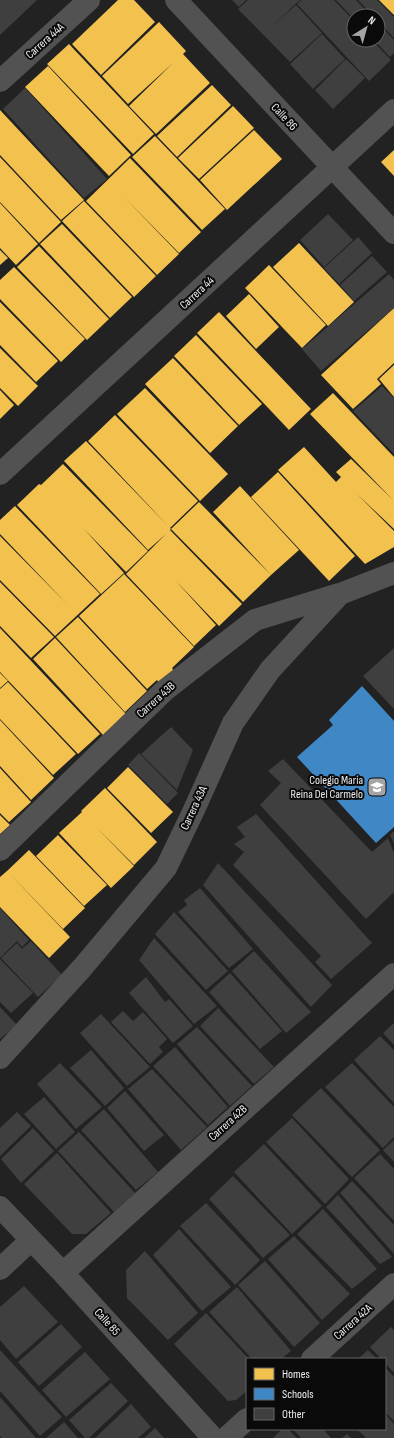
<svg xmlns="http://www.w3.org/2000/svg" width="394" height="1438" font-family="'Sofia Sans Condensed',sans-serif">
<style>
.homes{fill:#f2c14e}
.schools{fill:#3f88c5}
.building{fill:#3f3f40}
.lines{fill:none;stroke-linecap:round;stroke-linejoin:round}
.minor{stroke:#525253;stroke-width:22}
.labels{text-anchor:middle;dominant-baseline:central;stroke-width:4;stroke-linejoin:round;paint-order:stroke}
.street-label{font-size:12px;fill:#ececee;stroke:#0b0a0b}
.poi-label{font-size:12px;fill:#ececee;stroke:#0b0a0b;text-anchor:end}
</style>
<rect width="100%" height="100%" fill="#222"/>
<path class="homes" d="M118,0H134L155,22L101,75L72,44Z
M379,0H394V15Z
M159,22L186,51L183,54L210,83L156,134L129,106L173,63L128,104L102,76Z
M69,44L154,134L133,154L47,64Z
M48,66L131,155L109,176L25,87Z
M212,85L231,105L177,157L157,136Z
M233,106L254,128L199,179L178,158Z
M0,110L84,200L61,220L0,155Z
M254,130L282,159L227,210L200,180Z
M155,136L225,209L202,230L132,157Z
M394,150V176L381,162Z
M0,157L61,222L39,243L0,202Z
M130,158L201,232L179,253L123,196L179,254L157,275L86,201Z
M84,201L156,276L134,297L62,221Z
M0,203L38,244L16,265L0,248Z
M62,224L132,297L110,318L40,244Z
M299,243L354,302L328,326L273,267Z
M39,246L109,319L87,340L17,267Z
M0,250L8,258L0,265Z
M269,265L326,325L302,348L245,288Z
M14,267L85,339L61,362L0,299V280Z
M249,294L279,327L256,349L226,316Z
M0,302L58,361L36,382L0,345Z
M394,308V363L377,379L381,384L353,409L321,375Z
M219,312L311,409L289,430L197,333Z
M196,335L262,404L239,425L174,356Z
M0,348L38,386L18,406L0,388Z
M173,358L238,426L210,453L145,384Z
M394,365V397L379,379Z
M145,388L228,474L200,501L117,414Z
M0,390L14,405L0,419Z
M333,393L394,457V529L357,494L394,531V547L365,564L278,470L304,447L336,482L341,477L336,472L351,459L393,500L310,414Z
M115,415L198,501L170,528L88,441Z
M86,441L171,529L170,530L242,604L219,626L175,580L216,625L194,646L126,574L166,534L148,550L64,461Z
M63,464L148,551L126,572L84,529L124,573L101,594L17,505L39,484L41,485Z
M278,472L355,556L329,581L251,497Z
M240,486L299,550L271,575L213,512Z
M199,502L271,575L243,602L171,529Z
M15,506L100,594L55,636L0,580V536L67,604L0,534V520Z
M124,574L194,647L172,668L174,671L160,684L157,680L147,689L79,616Z
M0,582L54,637L31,658L0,626Z
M78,617L147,691L125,712L56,637Z
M0,628L100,734L78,754L0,672Z
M55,638L126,714L103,735L33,659Z
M0,673L8,681L0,688Z
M8,682L76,754L53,775L0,719V689Z
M0,720L54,778L31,800L0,766Z
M128,767L173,812L151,833L107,788Z
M0,768L31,802L9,822L0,813Z
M105,788L157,842L134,865L97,828L134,866L111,888L59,833L82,812L81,811Z
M0,815L10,825L0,834Z
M58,835L107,885L84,906L36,856Z
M29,850L85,908L63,929L7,871Z
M7,871L70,937L49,958L0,907V877Z"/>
<path class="schools" d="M362,686L394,721V827L376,843L297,757L333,725L329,720Z"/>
<path class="building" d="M0,0H37L0,35Z
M232,0H246L239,7Z
M248,0H300L271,27L296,5L322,33L290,62L238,9Z
M301,0H334L354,21V40H372L391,60L369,81L297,4Z
M336,0H356L371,16H354V19Z
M358,0H377L394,17V38L378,21V16H373Z
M378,23L394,40V53L390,57L374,40H378Z
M322,34L345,59L313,89L290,64Z
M346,59L365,78L333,109L315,90Z
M25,88L107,179L84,198L3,109Z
M328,214L353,240L324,267L300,240Z
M358,237L372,253L339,284L324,268Z
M372,256L387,272L354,301L340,285Z
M389,274L394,280V308L321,371L302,349Z
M382,386L394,398V454L353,411Z
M394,648V709L363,676Z
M171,727L193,750L177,790L141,754Z
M139,753L178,793L167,804L128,765Z
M283,759L372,852L388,838L394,853V892L366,919L260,805L281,783L268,771Z
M256,814L372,943L331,979L315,962L321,956L233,865L244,852L234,844L245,837L237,827Z
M394,831V844L390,835Z
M218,863L332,985L311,1007L203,885Z
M200,888L253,949L229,968L178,912L187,905L184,900Z
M0,908L29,940L22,947L17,941L0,958Z
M174,912L228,971L206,990L155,934Z
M154,938L217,1006L194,1024L139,960Z
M31,941L62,975L38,997L1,958L17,943L22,949Z
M254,951L311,1012L286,1033L232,971Z
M0,959L33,993L11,1013L0,1002Z
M230,973L282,1031L260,1049L209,992Z
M146,977L165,1002L169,999L193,1026L173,1043L129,993Z
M0,1007L17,1025L0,1039Z
M218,1008L274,1067L254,1084L200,1026Z
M123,1011L133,1021L143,1012L167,1039L159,1047L163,1052L150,1064L111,1022Z
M101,1014L150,1067L127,1086L80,1033Z
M394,1023V1045L383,1033Z
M197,1027L252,1086L230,1106L177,1044Z
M380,1036L394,1050V1103L354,1060Z
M175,1047L228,1107L208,1125L153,1066Z
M91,1050L124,1088L105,1106L70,1068Z
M60,1063L102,1107L76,1129L37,1084Z
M352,1063L394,1107V1137L383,1148L325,1087Z
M152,1069L207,1127L181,1150L128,1089Z
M321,1088L380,1150L352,1177L292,1115Z
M125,1091L164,1135L144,1151L107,1108Z
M44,1097L75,1132L56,1149L24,1114Z
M104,1109L158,1172L136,1190L81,1130Z
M17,1112L31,1126L0,1156V1128Z
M292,1118L349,1179L325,1204L266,1142Z
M33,1128L54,1151L21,1183L1,1159Z
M79,1132L135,1193L114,1212L58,1151Z
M394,1140V1162L383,1150Z
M264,1144L322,1206L292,1234L234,1172Z
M57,1153L111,1213L86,1234H72L24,1184Z
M380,1154L394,1169V1221L354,1178Z
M233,1176L290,1235L263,1258L209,1199Z
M352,1181L394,1225V1254L340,1193Z
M338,1195L392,1257L380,1264L326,1207Z
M206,1203L260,1260L235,1285L180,1226Z
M323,1209L377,1269L352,1289L297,1234Z
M179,1229L231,1287L202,1311L153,1255Z
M294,1236L350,1294L322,1320L268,1259Z
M145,1251L198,1313L168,1340L127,1298L126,1270Z
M265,1261L320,1323L294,1347L238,1285Z
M24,1286L58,1322L16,1359L0,1340V1307Z
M237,1287L291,1351L281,1359H252L209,1312Z
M206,1313L249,1359H247V1391L236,1400L228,1401L174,1344Z
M61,1324L82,1347L39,1386L18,1362Z
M391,1327L394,1330V1373L385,1363V1359H381L370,1347Z
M0,1350L62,1417L40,1436L0,1391Z
M368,1350L377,1359H358Z
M85,1352L110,1379L66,1417L42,1390Z
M385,1367L394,1377V1421L385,1412Z
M111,1383L128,1401L89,1438H85L69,1420Z
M0,1397L36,1438H2L0,1436Z
M131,1404L151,1427L138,1438H95Z
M385,1414L394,1424V1438H366L357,1429H385Z
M64,1422L78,1438H46Z
M155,1428L164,1438H144Z
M282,1429H288L297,1438H273Z
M293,1429H323L331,1438H301Z
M347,1434L351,1438H342Z"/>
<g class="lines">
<path class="minor" d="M176,0L394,233
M0,81L89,0
M0,474L394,110
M0,850L165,690L255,620L339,594
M0,1058L82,968L166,868L193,812L233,723L270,670L340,594L394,573
M0,1207L63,1273L213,1438
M0,1269L30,1241
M63,1273L394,974
M312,1359L394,1284
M226,1438L247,1419"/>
</g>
<defs>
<g id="school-square" transform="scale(1)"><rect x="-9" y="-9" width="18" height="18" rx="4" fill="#a5a5a7" stroke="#0b0a0b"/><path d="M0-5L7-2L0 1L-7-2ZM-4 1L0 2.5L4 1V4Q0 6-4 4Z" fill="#fff"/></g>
</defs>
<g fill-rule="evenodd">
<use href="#school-square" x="377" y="787"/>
</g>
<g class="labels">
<g class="street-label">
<text transform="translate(45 41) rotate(-42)">Carrera 44A</text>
<text transform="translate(284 117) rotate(47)">Calle 86</text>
<text transform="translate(197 293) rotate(-43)">Carrera 44</text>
<text transform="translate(156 700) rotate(-42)">Carrera 43B</text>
<text transform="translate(194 808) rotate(-65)">Carrera 43A</text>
<text transform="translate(228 1123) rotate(-42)">Carrera 42B</text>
<text transform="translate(107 1322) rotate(48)">Calle 85</text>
<text transform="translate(353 1322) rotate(-42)">Carrera 42A</text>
</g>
<g class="poi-label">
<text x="363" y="780">Colegio Maria<tspan x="363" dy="14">Reina Del Carmelo</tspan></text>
</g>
</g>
<rect x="246" y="1358" width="140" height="72" fill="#0b0a0b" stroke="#656466"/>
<rect x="254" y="1368" width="20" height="12" fill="#f2c14e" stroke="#656466"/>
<text x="282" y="1378" font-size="12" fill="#ececee">Homes</text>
<rect x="254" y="1388" width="20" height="12" fill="#3f88c5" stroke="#656466"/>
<text x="282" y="1398" font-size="12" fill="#ececee">Schools</text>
<rect x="254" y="1408" width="20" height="12" fill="#3f3f40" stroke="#656466"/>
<text x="282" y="1418" font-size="12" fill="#ececee">Other</text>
<g transform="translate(366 28) rotate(37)"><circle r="19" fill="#0b0a0b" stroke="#656466"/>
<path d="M0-3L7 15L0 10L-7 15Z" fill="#a5a5a7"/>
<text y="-6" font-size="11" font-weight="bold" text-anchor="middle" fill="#ececee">N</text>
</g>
</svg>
